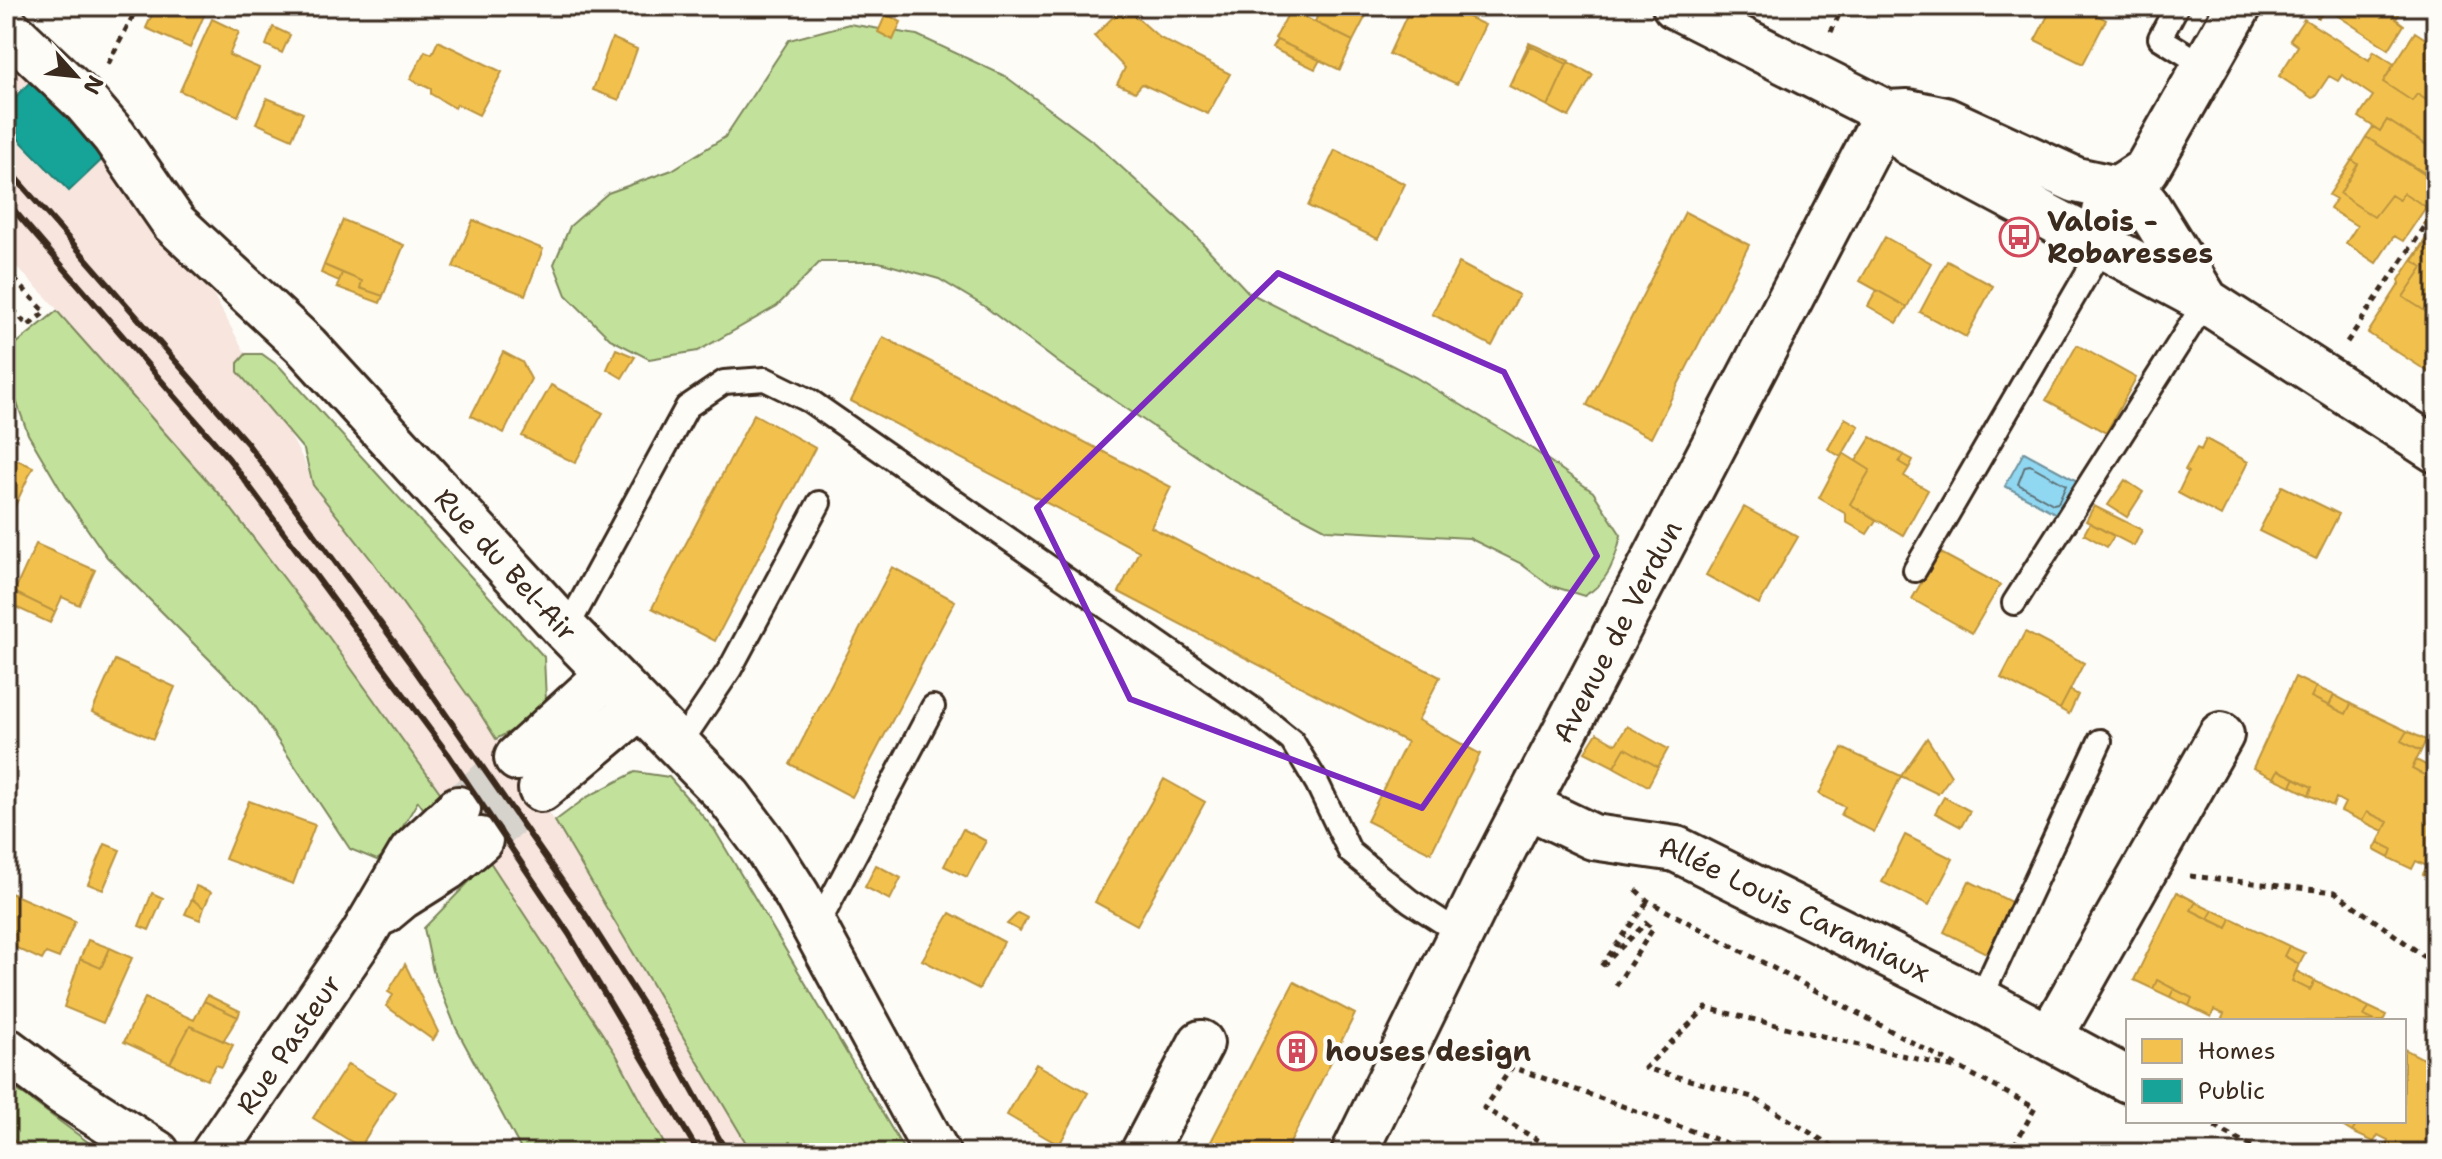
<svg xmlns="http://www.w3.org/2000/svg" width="2442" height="1159" font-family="'Shantell Sans',sans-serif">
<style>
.built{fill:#f7e5de}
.green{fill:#c2e29b;stroke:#7e865c;stroke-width:2}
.water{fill:#90d7f2;stroke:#6e929d;stroke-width:2}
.homes{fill:#f2c14e;stroke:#bb9440;stroke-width:2}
.public{fill:#17a398;stroke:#227f73;stroke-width:2}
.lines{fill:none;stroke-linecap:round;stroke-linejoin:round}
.shore{stroke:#5d6f73;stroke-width:2}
.street-tunnel{stroke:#d6d2cc;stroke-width:44;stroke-dasharray:44 22;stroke-linecap:butt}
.lane-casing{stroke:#3b2a1e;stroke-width:28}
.street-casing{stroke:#3b2a1e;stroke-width:50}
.secondary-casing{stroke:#3b2a1e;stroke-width:50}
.path{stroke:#3b2a1e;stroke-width:5;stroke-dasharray:6 6;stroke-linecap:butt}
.lane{stroke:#fdfcf7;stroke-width:22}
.street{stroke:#fdfcf7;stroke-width:44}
.secondary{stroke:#fdfcf7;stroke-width:44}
.rail{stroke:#3b2a1e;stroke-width:6}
.marked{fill:none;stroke:#7b2cbf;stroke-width:6;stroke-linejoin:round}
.labels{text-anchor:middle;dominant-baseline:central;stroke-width:8;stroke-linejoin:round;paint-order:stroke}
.poi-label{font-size:28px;font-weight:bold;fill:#3b2a1e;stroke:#fdfcf7;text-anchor:start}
.street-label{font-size:28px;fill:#3b2a1e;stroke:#fdfcf7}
</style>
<rect width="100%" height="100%" fill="#fdfcf7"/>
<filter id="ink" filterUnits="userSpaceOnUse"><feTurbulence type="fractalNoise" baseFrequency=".0125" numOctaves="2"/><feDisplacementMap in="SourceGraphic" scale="16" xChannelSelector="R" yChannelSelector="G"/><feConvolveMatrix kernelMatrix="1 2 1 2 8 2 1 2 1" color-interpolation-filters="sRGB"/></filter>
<g filter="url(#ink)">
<path class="built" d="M9,44L202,274L304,461L313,485L373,562L555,821L752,1153H669L617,1056L490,862L328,636L226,502L48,299L6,256V47Z"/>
<path class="green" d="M849,24L917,35L1005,76L1095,143L1189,229L1248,292L1415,377L1524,443L1593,492L1621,535C1615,561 1608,583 1584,596L1549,585L1520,563L1469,538L1327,530L1232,480L1059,363L984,306L939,279L879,262H820L777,306L698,351L649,359L610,339L566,295L554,264L570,226L608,193L672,170L725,137L789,40Z
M57,311L226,502L328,636L490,862L617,1056L669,1153H523L456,1028L433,971L424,928L472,879L418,801L389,850L377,860L350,849L253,703L107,557L65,497L28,434L6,372V352Z
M246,354H262L280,367L544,657L546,701L519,727L496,739L476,707L373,562L313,485L304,450L238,372V363Z
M635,772L669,777L714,829L906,1153H752L555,821L587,797Z
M6,1082L103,1153H30L6,1135Z"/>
<path class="water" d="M2024,452L2079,482L2060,516L2005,486Z"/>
<path class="homes" d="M156,6H208L190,48L146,28Z
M1124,6L1160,38L1230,74L1208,114L1142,84L1135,92L1117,84L1125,68L1094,36Z
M1321,6H1371L1353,41L1315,22Z
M1411,6H1444L1485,25L1457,84L1389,54Z
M2053,6H2081L2106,20L2083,64L2035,40Z
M2301,6H2404L2396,19L2404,25L2389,49L2326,8L2319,18Z
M1290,10L1353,41L1340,70L1275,39Z
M886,14L901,22L893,40L878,32Z
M212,19L239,32L229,55L259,68L238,116L180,91Z
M2304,19L2369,60L2374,51L2394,64L2383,82L2412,101L2417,94L2428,101L2436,88V151L2387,120L2380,131L2359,117L2373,96L2342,75L2338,81L2329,76L2315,97L2312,98L2279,76L2298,46L2290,40Z
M273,27L290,35L282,53L266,45Z
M2415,32L2435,45L2436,43V88L2428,101L2417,94L2412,101L2383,82Z
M612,38L637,49L619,100L593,90Z
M1277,40L1320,60L1315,69L1272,48Z
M438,41L502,72L479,115L457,104L455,108L431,94V89L410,79L425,51L432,54Z
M1529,43L1531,44L1509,86Z
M1531,44L1536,46L1569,61L1567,64L1530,46Z
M1530,46L1567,64L1548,106L1509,86Z
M1568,62L1593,75L1569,117L1548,106Z
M267,98L303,113L292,139L256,123Z
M2387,120L2436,151V167L2430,176L2366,137L2373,127L2380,131Z
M2366,137L2427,176L2436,167V192L2426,207L2404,193L2399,200L2391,195L2374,217L2340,194L2358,164L2352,160Z
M1335,150L1405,184L1378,239L1308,206Z
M2352,160L2358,164L2340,194L2374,217L2391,195L2399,200L2404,193L2426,207L2403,241L2394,236L2376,263L2346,243L2357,226L2330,209L2336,199L2329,195Z
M2436,192V224L2432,229L2424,224L2432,211L2425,208Z
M1685,212L1749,245L1651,438L1587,405Z
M343,220L404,245L383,296L360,288L362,281L324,265Z
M473,220L543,249L525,295L453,267Z
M2432,229L2436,231V246L2427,240L2413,261L2423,267L2403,297L2436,318V377L2368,333L2400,283L2399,280Z
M1885,237L1931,263L1907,307L1860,281Z
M2427,240L2436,246V318L2403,297L2423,267L2413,261Z
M1947,261L1993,286L1966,337L1920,312Z
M1459,263L1519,295L1492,346L1432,314Z
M324,265L342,273L339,281L321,273Z
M342,273L362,281L360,288L383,296L380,303L337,287Z
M1877,290L1907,307L1897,323L1868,306Z
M883,337L1171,487L1151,527L1440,677L1418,720L1480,754L1431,853L1367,821L1407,742L1119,592L1139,551L851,401Z
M2077,345L2136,378L2106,433L2046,400Z
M616,349L635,357L622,378L607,369Z
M503,352L522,362L531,379L504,433L471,416Z
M551,385L603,413L575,463L522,436Z
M754,414L815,448L715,641L652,608Z
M1845,418L1859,426L1841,457L1828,449Z
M1871,437L1904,455L1899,462L1909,468L1904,476L1928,490L1903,535L1850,504L1870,470L1856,461Z
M2206,439L2248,462L2221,516L2178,493L2188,472L2185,470L2197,448L2201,450Z
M1843,453L1870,470L1850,504L1876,520L1867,534L1846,522V514L1819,498Z
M6,455L33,467L8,521L6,520Z
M1904,455L1913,460L1909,468L1899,462Z
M2125,480L2143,492L2127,517L2108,505Z
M2282,486L2339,514L2316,559L2259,531Z
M2094,506L2142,530L2134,546L2086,521Z
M1744,507L1798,537L1759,604L1706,575Z
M2090,523L2114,536L2107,547L2084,534Z
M36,544L95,570L79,605L62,597L55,612L14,592Z
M1939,552L2000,585L1972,633L1912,599Z
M892,567L955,601L852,797L790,764Z
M14,592L55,612L50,623L9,604Z
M2025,632L2084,663L2060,709L2001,678Z
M115,660L175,687L153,739L92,712Z
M2295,677L2316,687L2311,697L2346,714L2351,704L2407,731L2401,741L2421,751L2412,769L2428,777L2432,768L2436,769V881L2423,874L2427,866L2416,861L2412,869L2389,858L2392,849L2378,842L2388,822L2367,812L2362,821L2341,811L2345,803L2336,798L2333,806L2309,795L2312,787L2278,770L2274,778L2253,768Z
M2316,687L2334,695L2329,706L2311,697Z
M2070,690L2078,695L2069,714L2060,709Z
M2334,695L2351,704L2346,714L2329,706Z
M1627,726L1668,749L1658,767L1625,748L1614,767L1585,752L1597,733L1616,744Z
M2407,731L2426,740L2421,751L2401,741Z
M1927,738L1951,776L1938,794L1901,776Z
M1625,748L1658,767L1648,786L1614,767Z
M1842,748L1901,776L1874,832L1841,815L1845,807L1819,794Z
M2416,760L2432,768L2428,777L2412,769Z
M2278,770L2295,778L2291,786L2274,778Z
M2295,778L2312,787L2309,795L2291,786Z
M1164,779L1205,802L1137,925L1095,902Z
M1944,797L1970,811L1961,827L1935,813Z
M249,801L315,825L293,884L225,859Z
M2367,812L2388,822L2383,831L2362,821Z
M963,829L986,841L967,877L944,866Z
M1905,835L1953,859L1929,905L1882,882Z
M2378,842L2392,849L2389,858L2374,850Z
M105,844L120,850L103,890L88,884Z
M876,865L901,878L890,900L865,887Z
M1969,881L2013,903L1988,954L1944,932Z
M196,886L211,892L204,908L192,899Z
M6,891L75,921L59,958L46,953L42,960L6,943Z
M2177,892L2196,902L2191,910L2227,928L2231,918L2289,946L2284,956L2299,964L2292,981L2310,990L2315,981L2369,1007L2364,1016L2375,1021H2221L2224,1014L2214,1010L2211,1017L2189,1006L2192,998L2157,980L2153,989L2134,980Z
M152,893L163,898L149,930L139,926Z
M192,899L204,908L200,920L185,914Z
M2196,902L2213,910L2208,919L2191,910Z
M2213,910L2231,918L2227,928L2208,919Z
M950,913L1004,942L979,989L922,960Z
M1018,913L1027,918L1020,931L1007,924Z
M88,940L110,948L101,968L80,959Z
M2289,946L2305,953L2299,964L2284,956Z
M110,948L132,958L103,1023L64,1007L80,959L101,968Z
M405,964L438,1032L433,1040L386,1006L393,995L388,992Z
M2296,971L2315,981L2310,990L2292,981Z
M2157,980L2174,989L2170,997L2153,989Z
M1294,982L1355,1014L1285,1153H1205Z
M2174,989L2192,998L2189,1006L2170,997Z
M207,995L240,1011L238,1017L204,1001Z
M145,998L194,1020L204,1001L238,1017L223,1041L190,1026L170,1063L124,1042Z
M2369,1007L2386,1015L2383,1021H2375L2364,1016Z
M190,1026L233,1045L222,1067L216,1065L207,1080L170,1063Z
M2404,1049L2436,1065V1153H2395L2385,1148L2388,1140L2378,1135L2374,1142L2352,1132L2357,1124L2351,1121H2404Z
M348,1064L395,1092L360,1147L313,1118Z
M1036,1064L1088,1093L1059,1145L1007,1115Z
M2334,1121H2351L2357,1124L2352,1132Z
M6,1135L30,1153H6Z"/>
<path class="public" d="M34,78L108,154L69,191L6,126V107Z"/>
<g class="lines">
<path class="shore" d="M2030,465L2066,485L2058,503L2053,504L2018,484L2025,466Z"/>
<path class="street-tunnel" d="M458,809L517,758
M480,840L541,789"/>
<g class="lane-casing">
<path id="lane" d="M2177,6L2160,38L2205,66
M1915,570L2103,246
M2014,603L2206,301
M566,630L687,407L724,382L765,379L810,401L1250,707L1292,741L1317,783L1350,852L1410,901L1461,934
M679,745L730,669L819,503
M815,930L933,707
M1980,1000L2100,741"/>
</g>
<g class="street-casing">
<g id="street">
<path id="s1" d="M6,27L86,103L114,136L174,223L306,346L566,630L729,797L765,845L797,895L937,1153"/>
<path d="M517,758L608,675"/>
<path d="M541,789L639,707"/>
<path id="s2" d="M1528,806L1593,837L1676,849L1980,1000L2128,1080"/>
<path d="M383,912L401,897L447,868L480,840"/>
<path d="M2050,1037L2221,735"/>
<path d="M6,1050L62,1092L157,1153"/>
<path id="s3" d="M214,1153L363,935L412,852L458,809"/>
<path d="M1143,1153L1201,1043"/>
<path id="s4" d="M1354,1153L1487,881L1887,113"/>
</g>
</g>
<g class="secondary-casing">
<path id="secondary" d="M1675,6L1887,113L1910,143L2206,301L2436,450
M1887,113L1908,112L1945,120L2076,180L2117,189L2146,204L2205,299
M2105,212L2117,189L2146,170L2239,6"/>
</g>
<path class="path" d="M1831,32L1843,6
M108,64L138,6
M6,270L45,312L28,326L6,302
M2347,342L2426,225
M2190,876L2335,892L2436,965
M1636,890L1648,901L2035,1108L2010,1153
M1616,986L1653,929L1646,923L1600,968L1648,901
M2204,1121L2264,1153
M1559,1153L1484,1108L1512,1067L1754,1153
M1843,1153L1752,1097L1645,1068L1706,1008L1959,1069"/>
<use href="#lane" class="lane"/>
<use href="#street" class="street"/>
<use href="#secondary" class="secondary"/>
<path class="rail" d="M6,167L247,443L410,663L587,917L659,1030L727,1153
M6,201L229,459L448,754L569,934L699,1153"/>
</g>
</g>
<path class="marked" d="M1278,273L1504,372L1597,556L1422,808L1130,699L1037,508Z"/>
<defs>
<g id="bus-ring" transform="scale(2)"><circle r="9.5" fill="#fdfcf7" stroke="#d1495b" stroke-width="1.5"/><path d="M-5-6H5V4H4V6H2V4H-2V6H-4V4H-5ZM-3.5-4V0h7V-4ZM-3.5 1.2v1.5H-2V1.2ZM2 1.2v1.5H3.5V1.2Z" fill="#d1495b"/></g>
<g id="building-ring" transform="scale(2)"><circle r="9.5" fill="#fdfcf7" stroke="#d1495b" stroke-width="1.5"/><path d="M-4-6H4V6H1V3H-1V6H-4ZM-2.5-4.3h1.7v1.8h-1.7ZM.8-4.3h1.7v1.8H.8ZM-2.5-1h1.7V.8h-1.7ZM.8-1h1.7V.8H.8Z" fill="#d1495b"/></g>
</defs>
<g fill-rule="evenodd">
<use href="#bus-ring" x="2019" y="237"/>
<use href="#building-ring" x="1297" y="1051"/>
</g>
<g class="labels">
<g class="poi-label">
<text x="2047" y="221">Valois -<tspan x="2047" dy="32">Robaresses</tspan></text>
<text x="1325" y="1051">houses design</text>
</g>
<g class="street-label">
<text stroke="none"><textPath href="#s1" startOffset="736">Rue du Bel-Air</textPath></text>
<text stroke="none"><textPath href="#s4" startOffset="584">Avenue de Verdun</textPath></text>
<text stroke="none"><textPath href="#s2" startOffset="288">Allée Louis Caramiaux</textPath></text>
<text stroke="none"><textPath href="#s3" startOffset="132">Rue Pasteur</textPath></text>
</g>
</g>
<rect width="2442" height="1159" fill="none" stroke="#fdfcf7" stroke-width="32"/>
<rect x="16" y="16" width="2410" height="1127" fill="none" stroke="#3b2a1e" stroke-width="3" filter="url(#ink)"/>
<rect x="2126" y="1019" width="280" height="104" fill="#fdfcf7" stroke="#afa8a0" stroke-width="2"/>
<rect x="2142" y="1039" width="40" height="24" fill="#f2c14e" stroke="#afa8a0" stroke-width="2"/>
<text x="2198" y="1059" font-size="24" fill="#3b2a1e">Homes</text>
<rect x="2142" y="1079" width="40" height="24" fill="#17a398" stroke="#afa8a0" stroke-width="2"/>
<text x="2198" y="1099" font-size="24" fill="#3b2a1e">Public</text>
<g transform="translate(76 76) rotate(117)" stroke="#fdfcf7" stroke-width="6" paint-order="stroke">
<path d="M0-6L14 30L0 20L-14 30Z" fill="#3b2a1e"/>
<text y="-12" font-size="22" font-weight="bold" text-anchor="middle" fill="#3b2a1e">N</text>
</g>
</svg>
